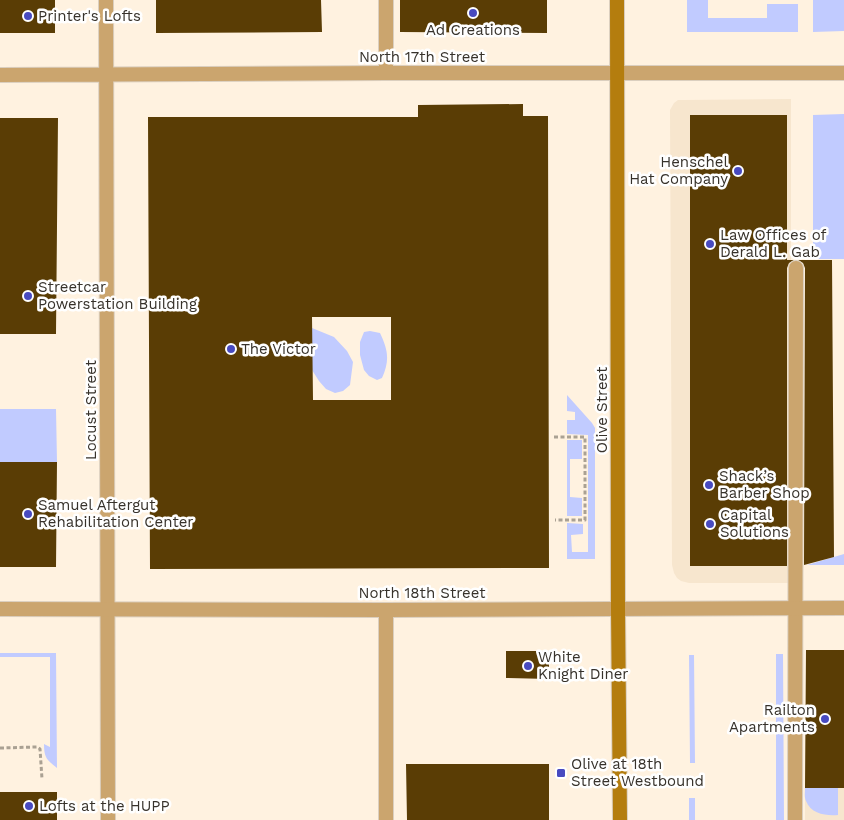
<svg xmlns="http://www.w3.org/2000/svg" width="844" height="820" font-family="'Work Sans',sans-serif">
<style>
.built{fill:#f7e6ce}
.green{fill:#c1cbff}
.building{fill:#5a3d05;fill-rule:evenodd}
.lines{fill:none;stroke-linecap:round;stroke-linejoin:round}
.service-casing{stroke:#dbcfbf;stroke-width:16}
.minor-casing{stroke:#dbcfbf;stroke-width:16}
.tertiary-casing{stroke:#dbcfbf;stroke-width:16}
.secondary-casing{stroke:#dbcfbf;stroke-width:16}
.path{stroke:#aaa193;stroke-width:3;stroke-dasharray:4 2.5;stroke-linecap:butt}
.service{stroke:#cba56e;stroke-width:14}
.minor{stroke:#cba56e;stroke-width:14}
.tertiary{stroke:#cba56e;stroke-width:14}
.secondary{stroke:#b47d0e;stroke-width:14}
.poi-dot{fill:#484ac0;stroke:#fff;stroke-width:2}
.labels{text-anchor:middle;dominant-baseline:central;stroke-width:5;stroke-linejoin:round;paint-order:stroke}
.poi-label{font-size:15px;fill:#37322b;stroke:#fff;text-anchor:start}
.street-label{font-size:15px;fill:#37322b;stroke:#fff}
</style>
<rect width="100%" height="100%" fill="#fff2e0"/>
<path class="built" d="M791,99V583H689L681,581L677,578L674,573L672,565L670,110L674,103L678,100H683Z
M805,788H844V820H805Z"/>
<path class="green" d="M687,0H708V18H767V4H798V32H687Z
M813,0H844V31L813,32Z
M844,114V259H813V115Z
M312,328L334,337L347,351L353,362L350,385L343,391L335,393L326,389L319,381L312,370Z
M370,331L380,333C388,350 390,360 382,378L377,380L369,376L364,370L360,355V342L364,332Z
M567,395L592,423L595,428V559H567V523L583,524V534L571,535L572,552H588V435L567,434V420H575V412L567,411Z
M0,409H56L57,462H0Z
M567,440H582V459H570V497L582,498V516H567Z
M844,554V565H807Z
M0,653H56L57,768C47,760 44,758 44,744L50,747V657H0Z
M776,654H783L784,820H776Z
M689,655H694L695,763H690Z
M805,788H838V815C826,816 811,814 806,801C804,797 805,792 805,788Z
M689,798H695V820H689Z"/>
<path class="building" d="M0,0H55V33H0Z
M156,0H321L322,32L156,33Z
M400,0H547V33L400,32Z
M523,104V116H548L549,568L150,569L148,117H418V105ZM312,317H391V400H313Z
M690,115H787V260H794L789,263L787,268V566H690Z
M0,118H58L56,334H0Z
M798,260H832L834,557L804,565L805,268L803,263Z
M0,462H57L56,567H0Z
M806,650H844V788H805Z
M506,651H549V679L506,678Z
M406,764H549V820H407Z
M0,792H57V820H0Z"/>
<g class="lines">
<g class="service-casing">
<path id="service" d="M386,73V0
M386,610V820
M795,820L796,268"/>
</g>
<g class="minor-casing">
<path id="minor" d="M106,0L108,820
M0,75L386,73H844"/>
</g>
<g class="tertiary-casing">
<path id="tertiary" d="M0,609L386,610L844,608"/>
</g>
<g class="secondary-casing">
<path id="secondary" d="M617,0L618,608L620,820"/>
</g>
<path class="path" d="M554,437H585V520H555
M0,748L37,747L40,749L42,779"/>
<use href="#service" class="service"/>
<use href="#minor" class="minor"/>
<use href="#tertiary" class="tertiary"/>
<use href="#secondary" class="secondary"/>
</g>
<g class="poi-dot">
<circle cx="473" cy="13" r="5"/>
<circle cx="28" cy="16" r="5"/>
<circle cx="738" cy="171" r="5"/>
<circle cx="710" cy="244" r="5"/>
<circle cx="28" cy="296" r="5"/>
<circle cx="231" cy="349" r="5"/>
<circle cx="709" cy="485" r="5"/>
<circle cx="28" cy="514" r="5"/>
<circle cx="710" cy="524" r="5"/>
<circle cx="528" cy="666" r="5"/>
<circle cx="825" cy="719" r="5"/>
<rect x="556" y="768" width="10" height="10" rx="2.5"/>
<circle cx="29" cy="806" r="5"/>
</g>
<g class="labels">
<g class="poi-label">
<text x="38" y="16">Printer's Lofts</text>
<text x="473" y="30" text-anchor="middle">Ad Creations</text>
<text x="728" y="162" text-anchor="end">Henschel<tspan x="728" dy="17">Hat Company</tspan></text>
<text x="720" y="235">Law Offices of<tspan x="720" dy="17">Derald L. Gab</tspan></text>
<text x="38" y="287">Streetcar<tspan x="38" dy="17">Powerstation Building</tspan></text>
<text x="241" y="349">The Victor</text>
<text x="719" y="476">Shack’s<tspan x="719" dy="17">Barber Shop</tspan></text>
<text x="38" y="505">Samuel Aftergut<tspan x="38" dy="17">Rehabilitation Center</tspan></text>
<text x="720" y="515">Capital<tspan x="720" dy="17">Solutions</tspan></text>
<text x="538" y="657">White<tspan x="538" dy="17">Knight Diner</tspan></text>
<text x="815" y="710" text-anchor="end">Railton<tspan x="815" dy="17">Apartments</tspan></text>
<text x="571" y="764">Olive at 18th<tspan x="571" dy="17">Street Westbound</tspan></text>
<text x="39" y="806">Lofts at the HUPP</text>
</g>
<g class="street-label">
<text x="422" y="57">North 17th Street</text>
<text transform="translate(91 410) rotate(-90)">Locust Street</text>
<text transform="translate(602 410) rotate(-90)">Olive Street</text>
<text x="422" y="593">North 18th Street</text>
</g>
</g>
</svg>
